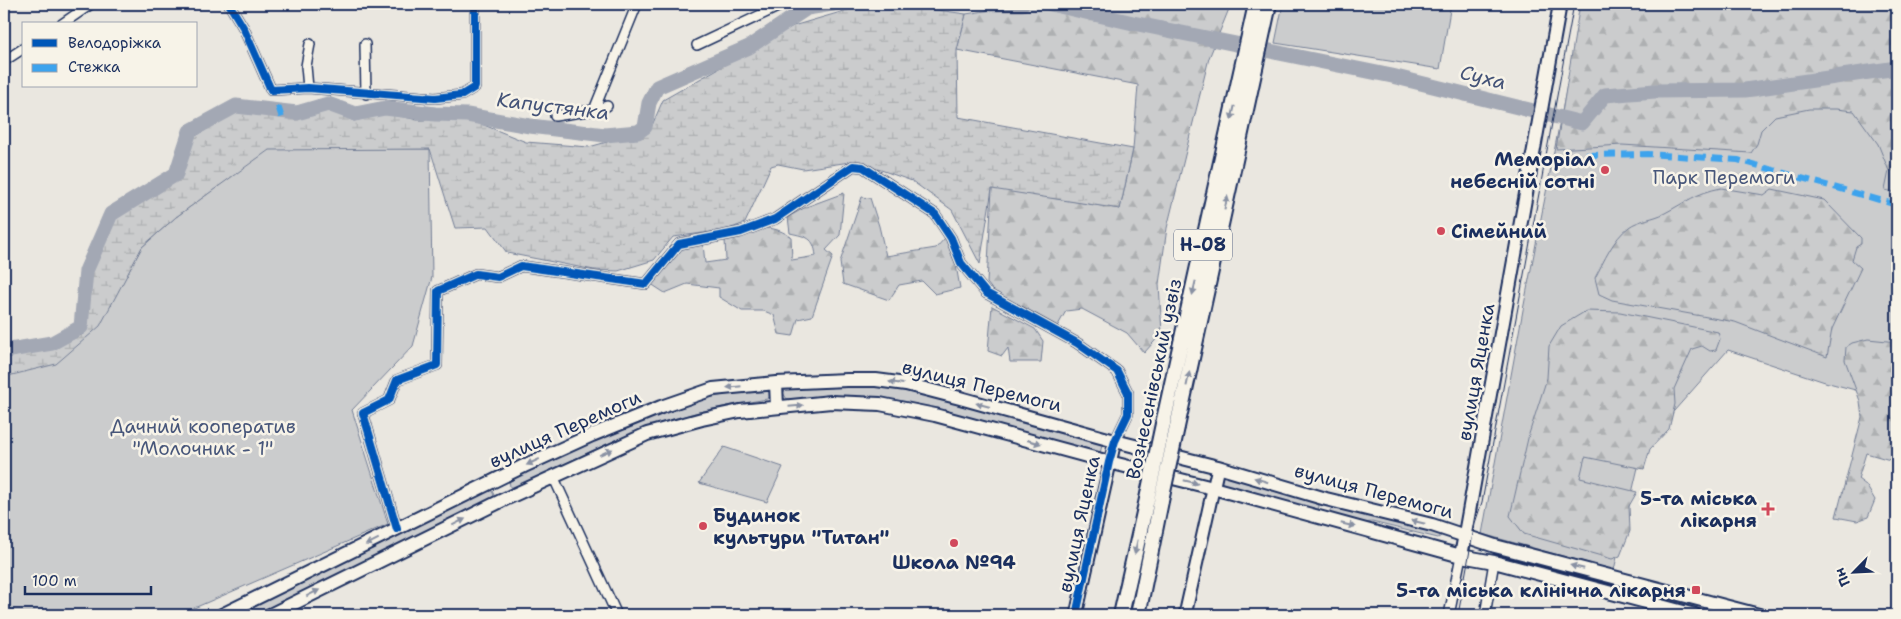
<svg xmlns="http://www.w3.org/2000/svg" width="1901" height="619" font-family="'Shantell Sans',sans-serif">
<style>
.green{fill:#cbcccd;stroke:#737e96}
.forest{fill:url(#forest-firs);stroke:#737e96}
.wetland{fill:url(#wetland-marsh);stroke:#737e96}
.lines{fill:none;stroke-linecap:round;stroke-linejoin:round}
.river{stroke:#a3a8b4;stroke-width:15}
.minor-casing{stroke:#1b2f5e;stroke-width:12}
.tertiary-casing{stroke:#1b2f5e;stroke-width:15}
.secondary-casing{stroke:#1b2f5e;stroke-width:16}
.primary-casing{stroke:#1b2f5e;stroke-width:18}
.minor{stroke:#f7f3e8;stroke-width:9}
.tertiary{stroke:#f7f3e8;stroke-width:11}
.secondary{stroke:#f7f3e8;stroke-width:12}
.primary{stroke:#f7f3e8;stroke-width:14}
.tram{stroke:#1b2f5e;stroke-width:1}
.primary-bridge-casing{stroke:#1b2f5e;stroke-width:18;stroke-linecap:butt}
.primary-bridge{stroke:#f7f3e8;stroke-width:14}
.quiet{stroke:#3da3ed;stroke-width:6;stroke-dasharray:12 6;stroke-linecap:butt}
.cycleway-casing{stroke:#f7f3e8;stroke-width:11}
.cycleway{stroke:#0057b8;stroke-width:8}
.oneway{fill:#8991a3}
.poi-dot{fill:#d1495b;stroke:#f7f3e8;stroke-width:2}
.labels{text-anchor:middle;dominant-baseline:central;stroke-width:5;stroke-linejoin:round;paint-order:stroke}
.shield{fill:#f7f3e8;stroke:#5d6a87;stroke-width:1}
.shield-label{font-size:18px;font-weight:bold;fill:#1b2f5e}
.poi-label{font-size:19px;font-weight:bold;fill:#1b2f5e;stroke:#f7f3e8;text-anchor:end}
.park-label{font-size:19px;fill:#47567a;stroke:#f7f3e8}
.street-label{font-size:19px;fill:#1b2f5e;stroke:#f7f3e8}
.water-label{font-size:20px;font-style:italic;fill:#445378;stroke:#f7f3e8}
</style>
<defs>
<pattern id="forest-firs" width="22" height="20" patternUnits="userSpaceOnUse" patternTransform="scale(1.25)"><rect width="22" height="20" fill="#cbcccd"/><path d="M5 1l3.5 6h-7zM16 11l3.5 6h-7z" fill="#aeb0b2"/></pattern>
<pattern id="wetland-marsh" width="20" height="14" patternUnits="userSpaceOnUse" patternTransform="scale(1.25)"><rect width="20" height="14" fill="#cbcccd"/><path d="M1 5h8M5 5V1M11 12h8M15 12V8" fill="none" stroke="#aeb0b2"/></pattern>
</defs>
<rect width="100%" height="100%" fill="#eae7e0"/>
<filter id="ink" filterUnits="userSpaceOnUse"><feTurbulence type="fractalNoise" baseFrequency=".02" numOctaves="2"/><feDisplacementMap in="SourceGraphic" scale="10" xChannelSelector="R" yChannelSelector="G"/><feConvolveMatrix kernelMatrix="1 2 1 2 8 2 1 2 1" color-interpolation-filters="sRGB"/></filter>
<g filter="url(#ink)">
<path class="green" d="M1283,4H1451L1440,69L1275,43Z
M1583,4H1897V401L1825,382L1728,350L1643,446L1614,570L1482,534L1523,310Z
M266,148L430,149L432,277L413,346L352,410L388,524L178,615H4V373L99,326L142,247L176,217L228,179Z
M835,385L885,387L924,394L1103,442L1100,453L916,404L874,399L835,397L787,399L783,393L787,388Z
M766,389L769,391L771,396L767,399C738,404 708,409 680,417C625,432 565,464 514,489L510,487L509,479C558,456 607,432 657,413C692,400 729,393 766,389Z
M724,447L783,467L767,502L699,483Z
M1228,475L1317,501L1319,506L1318,510L1220,484L1219,479L1222,476Z
M489,490L492,491L494,495L493,499L256,615H231Z
M1336,507L1439,531L1441,536L1438,538L1372,522L1354,524L1329,516L1330,510Z"/>
<path class="forest" d="M1029,4H1231L1209,58L1167,228L1159,284L1162,333L1144,353L1127,333L1082,309L1066,311L1057,327L994,292L987,283L992,188L1120,209L1133,149L1138,85L957,50L966,14Z
M1580,4H1897V193L1885,190L1889,171L1878,144L1854,111L1836,109H1809L1775,116L1761,130L1757,144L1751,153L1622,145L1556,149Z
M1721,188L1764,195L1772,189L1824,200L1861,238V244L1856,247L1852,260L1861,268L1832,329L1827,357L1735,322L1612,300L1599,294L1595,278C1604,261 1613,239 1629,227C1638,220 1654,219 1665,213C1686,202 1696,193 1721,188Z
M844,193L840,235L826,250L833,256L812,316L798,319L793,336L779,334L774,315L764,311H742L719,297V288L687,284L665,293L648,282L667,267L681,249L703,244L705,263L726,260L725,239C749,231 767,220 791,237L792,260L816,256C814,237 807,237 790,233L788,217L806,207Z
M862,197L870,198L879,226L886,256L936,248L945,238L953,248L960,288L935,294L922,281L899,285L889,300L843,284L840,262Z
M992,306L1035,329L1043,341L1041,362H1010L1008,348L1002,356L988,351Z
M1586,311L1620,312L1718,332L1720,339L1716,350L1710,351L1702,346L1692,349L1674,389L1675,404L1669,429L1650,449L1644,469L1585,457L1580,478L1637,492L1629,506L1630,531L1620,556L1612,559L1524,534L1510,516L1529,434L1547,378L1549,346L1561,326Z
M1868,339L1897,342V462L1866,453L1858,479L1866,485L1875,500L1868,517L1857,521L1836,517L1862,417L1860,401L1845,360L1846,347L1852,343Z"/>
<path class="wetland" d="M868,4H894L966,14L957,50L958,117L1133,149L1120,209L992,189L980,264L952,210L912,181L881,170L850,162L803,169L778,164L771,166L745,223L726,230L673,237L654,260L618,271L594,270L507,253L488,227L455,228L430,149L269,150L176,217L142,247L100,326L56,364L4,377V359L30,352L53,349L85,333L90,277L111,222L181,176L194,137L236,112L295,119L329,109L354,121L386,113L418,120L469,119L526,142L589,147L650,130L663,100L793,26Z"/>
<g class="lines">
<path class="river" d="M991,4H1022
M1051,4L1133,23L1392,76L1582,123L1605,95L1655,91L1745,90L1897,68
M4,351L52,343L81,327L86,271L111,214L176,174L190,131L236,106L297,113L328,104L355,114L385,108L435,114L467,115L530,126L605,135L638,132L645,127L649,103L657,87L749,47L807,8L833,4"/>
<g class="minor-casing">
<path id="minor" d="M229,4L243,27L271,90L308,88L435,98L462,95L475,87V4
M62,24L91,4
M365,44L366,94
M697,45L784,4
M4,61L24,48
M308,88L306,66L310,44
M594,110L637,4
M555,116L594,110L607,106
M553,476L617,615
M397,529L363,413L389,400L397,380L437,365L438,291L476,274L498,277L521,266L646,284L679,244L741,232L775,219L853,166L863,167L935,214L951,238L961,263L986,293L1077,343L1117,371L1128,393V414L1115,441
M1449,615L1461,556
M1485,615L1494,562"/>
</g>
<g class="tertiary-casing">
<path id="tertiary" d="M1076,615L1115,441
M1185,615L1218,467"/>
</g>
<g class="secondary-casing">
<path id="secondary" d="M776,383L777,407
M1461,556L1560,4
M222,615L524,466L592,435L661,407L713,389L776,383L847,380H876L906,384L960,398L1115,441L1218,467L1326,499L1432,525L1495,546L1759,615
M270,615L505,499L647,434L702,419L740,411L831,402L880,404L935,415L1109,462L1213,488L1461,556L1494,562L1695,615"/>
</g>
<g class="primary-casing">
<path id="primary" d="M1163,424L1256,4
M1177,427L1269,4
M1121,615L1147,499
M1138,615L1161,501"/>
</g>
<use href="#minor" class="minor"/>
<use href="#tertiary" class="tertiary"/>
<use href="#secondary" class="secondary"/>
<use href="#primary" class="primary"/>
<path class="tram" d="M1458,615L1475,523L1482,502L1574,4"/>
<g class="primary-bridge-casing">
<path id="primary-bridge" d="M1147,499L1163,424
M1161,501L1177,427"/>
</g>
<use href="#primary-bridge" class="primary-bridge"/>
<path class="quiet" d="M278,106L283,121
M1586,155L1648,154L1738,160L1897,205"/>
<g class="cycleway-casing">
<path id="cycleway" d="M229,4L243,27L271,90L308,88L435,98L462,95L475,87V4
M397,529L363,413L389,400L397,380L437,365L438,291L476,274L498,277L521,266L646,284L679,244L741,232L775,219L853,166L863,167L935,214L951,238L961,263L986,293L1077,343L1117,371L1128,393V414L1115,441L1109,462L1076,615"/>
</g>
<use href="#cycleway" class="cycleway"/>
</g>
<defs><path id="oneway-solid" d="M-6-.8H1V-3.2L6.5 0L1 3.2V.8H-6Z" transform="scale(1.25)"/></defs>
<g class="oneway">
<use href="#oneway-solid" transform="translate(1233 113) rotate(103)"/>
<use href="#oneway-solid" transform="translate(1226 203) rotate(-78)"/>
<use href="#oneway-solid" transform="translate(1194 288) rotate(103)"/>
<use href="#oneway-solid" transform="translate(1188 379) rotate(-78)"/>
<use href="#oneway-solid" transform="translate(896 383) rotate(-172)"/>
<use href="#oneway-solid" transform="translate(734 387) rotate(174)"/>
<use href="#oneway-solid" transform="translate(983 405) rotate(-165)"/>
<use href="#oneway-solid" transform="translate(796 406) rotate(-5)"/>
<use href="#oneway-solid" transform="translate(1034 442) rotate(15)"/>
<use href="#oneway-solid" transform="translate(606 452) rotate(-24)"/>
<use href="#oneway-solid" transform="translate(533 462) rotate(155)"/>
<use href="#oneway-solid" transform="translate(1261 480) rotate(-163)"/>
<use href="#oneway-solid" transform="translate(1191 482) rotate(14)"/>
<use href="#oneway-solid" transform="translate(459 522) rotate(-26)"/>
<use href="#oneway-solid" transform="translate(1418 522) rotate(-166)"/>
<use href="#oneway-solid" transform="translate(1348 525) rotate(14)"/>
<use href="#oneway-solid" transform="translate(372 542) rotate(154)"/>
<use href="#oneway-solid" transform="translate(1136 547) rotate(103)"/>
<use href="#oneway-solid" transform="translate(1577 567) rotate(-166)"/>
<use href="#oneway-solid" transform="translate(313 593) rotate(-26)"/>
</g>
</g>
<g class="poi-dot">
<circle cx="1605" cy="170" r="5"/>
<circle cx="1441" cy="231" r="5"/>
<path d="M1765.5 501.5h5v5h5v5h-5v5h-5v-5h-5v-5h5z"/>
<circle cx="703" cy="526" r="5"/>
<circle cx="954" cy="543" r="5"/>
<rect x="1691" y="585" width="10" height="10" rx="2.5"/>
</g>
<g class="labels">
<rect class="shield" x="1174" y="229.5" width="58" height="31" rx="4"/>
<g class="shield-label">
<text x="1203" y="245">Н-08</text>
</g>
<g class="poi-label">
<text x="1595" y="159">Меморіал<tspan x="1595" dy="22">небесній сотні</tspan></text>
<text x="1451" y="231" text-anchor="start">Сімейний</text>
<text x="1757" y="498">5-та міська<tspan x="1757" dy="22">лікарня</tspan></text>
<text x="713" y="515" text-anchor="start">Будинок<tspan x="713" dy="22">культури "Титан"</tspan></text>
<text x="954" y="562" text-anchor="middle">Школа №94</text>
<text x="1686" y="590">5-та міська клінічна лікарня</text>
</g>
<g class="park-label">
<text x="1724" y="177">Парк Перемоги</text>
<text x="203" y="426">Дачний кооператив<tspan x="203" dy="22">"Молочник - 1"</tspan></text>
</g>
<g class="street-label">
<text transform="translate(1476 372) rotate(-80)">вулиця Яценка</text>
<text transform="translate(1154 379) rotate(-78)">Вознесенівський узвіз</text>
<text transform="translate(982 386) rotate(14)">вулиця Перемоги</text>
<text transform="translate(565 429) rotate(-24)">вулиця Перемоги</text>
<text transform="translate(1374 491) rotate(15)">вулиця Перемоги</text>
<text transform="translate(1079 524) rotate(-78)">вулиця Яценка</text>
</g>
<g class="water-label">
<text transform="translate(1483 77) rotate(14)">Суха</text>
<text transform="translate(553 106) rotate(7)">Капустянка</text>
</g>
</g>
<rect width="1901" height="619" fill="none" stroke="#f7f3e8" stroke-width="20"/>
<rect x="10" y="10" width="1881" height="599" fill="none" stroke="#1b2f5e" stroke-width="2" filter="url(#ink)"/>
<rect x="22" y="22" width="175" height="65" fill="#f7f3e8" stroke="#9fa5b1"/>
<rect x="32" y="39" width="25" height="8" fill="#0057b8" stroke="#9fa5b1"/>
<text x="68" y="48" font-size="15" fill="#1b2f5e">Велодоріжка</text>
<rect x="32" y="64" width="25" height="8" fill="#3da3ed" stroke="#9fa5b1"/>
<text x="68" y="72" font-size="15" fill="#1b2f5e">Стежка</text>
<g transform="translate(1854 572) rotate(246)" stroke="#f7f3e8" stroke-width="4" paint-order="stroke">
<path d="M0-4L9 19L0 12L-9 19Z" fill="#1b2f5e"/>
<text y="-8" font-size="14" font-weight="bold" text-anchor="middle" fill="#1b2f5e">Пн</text>
</g>
<path d="M25 586v8h126v-8" fill="none" stroke="#1b2f5e" stroke-width="2.5"/>
<text x="32" y="586" font-size="15" fill="#1b2f5e" stroke="#f7f3e8" stroke-width="4" paint-order="stroke">100 m</text>
</svg>
